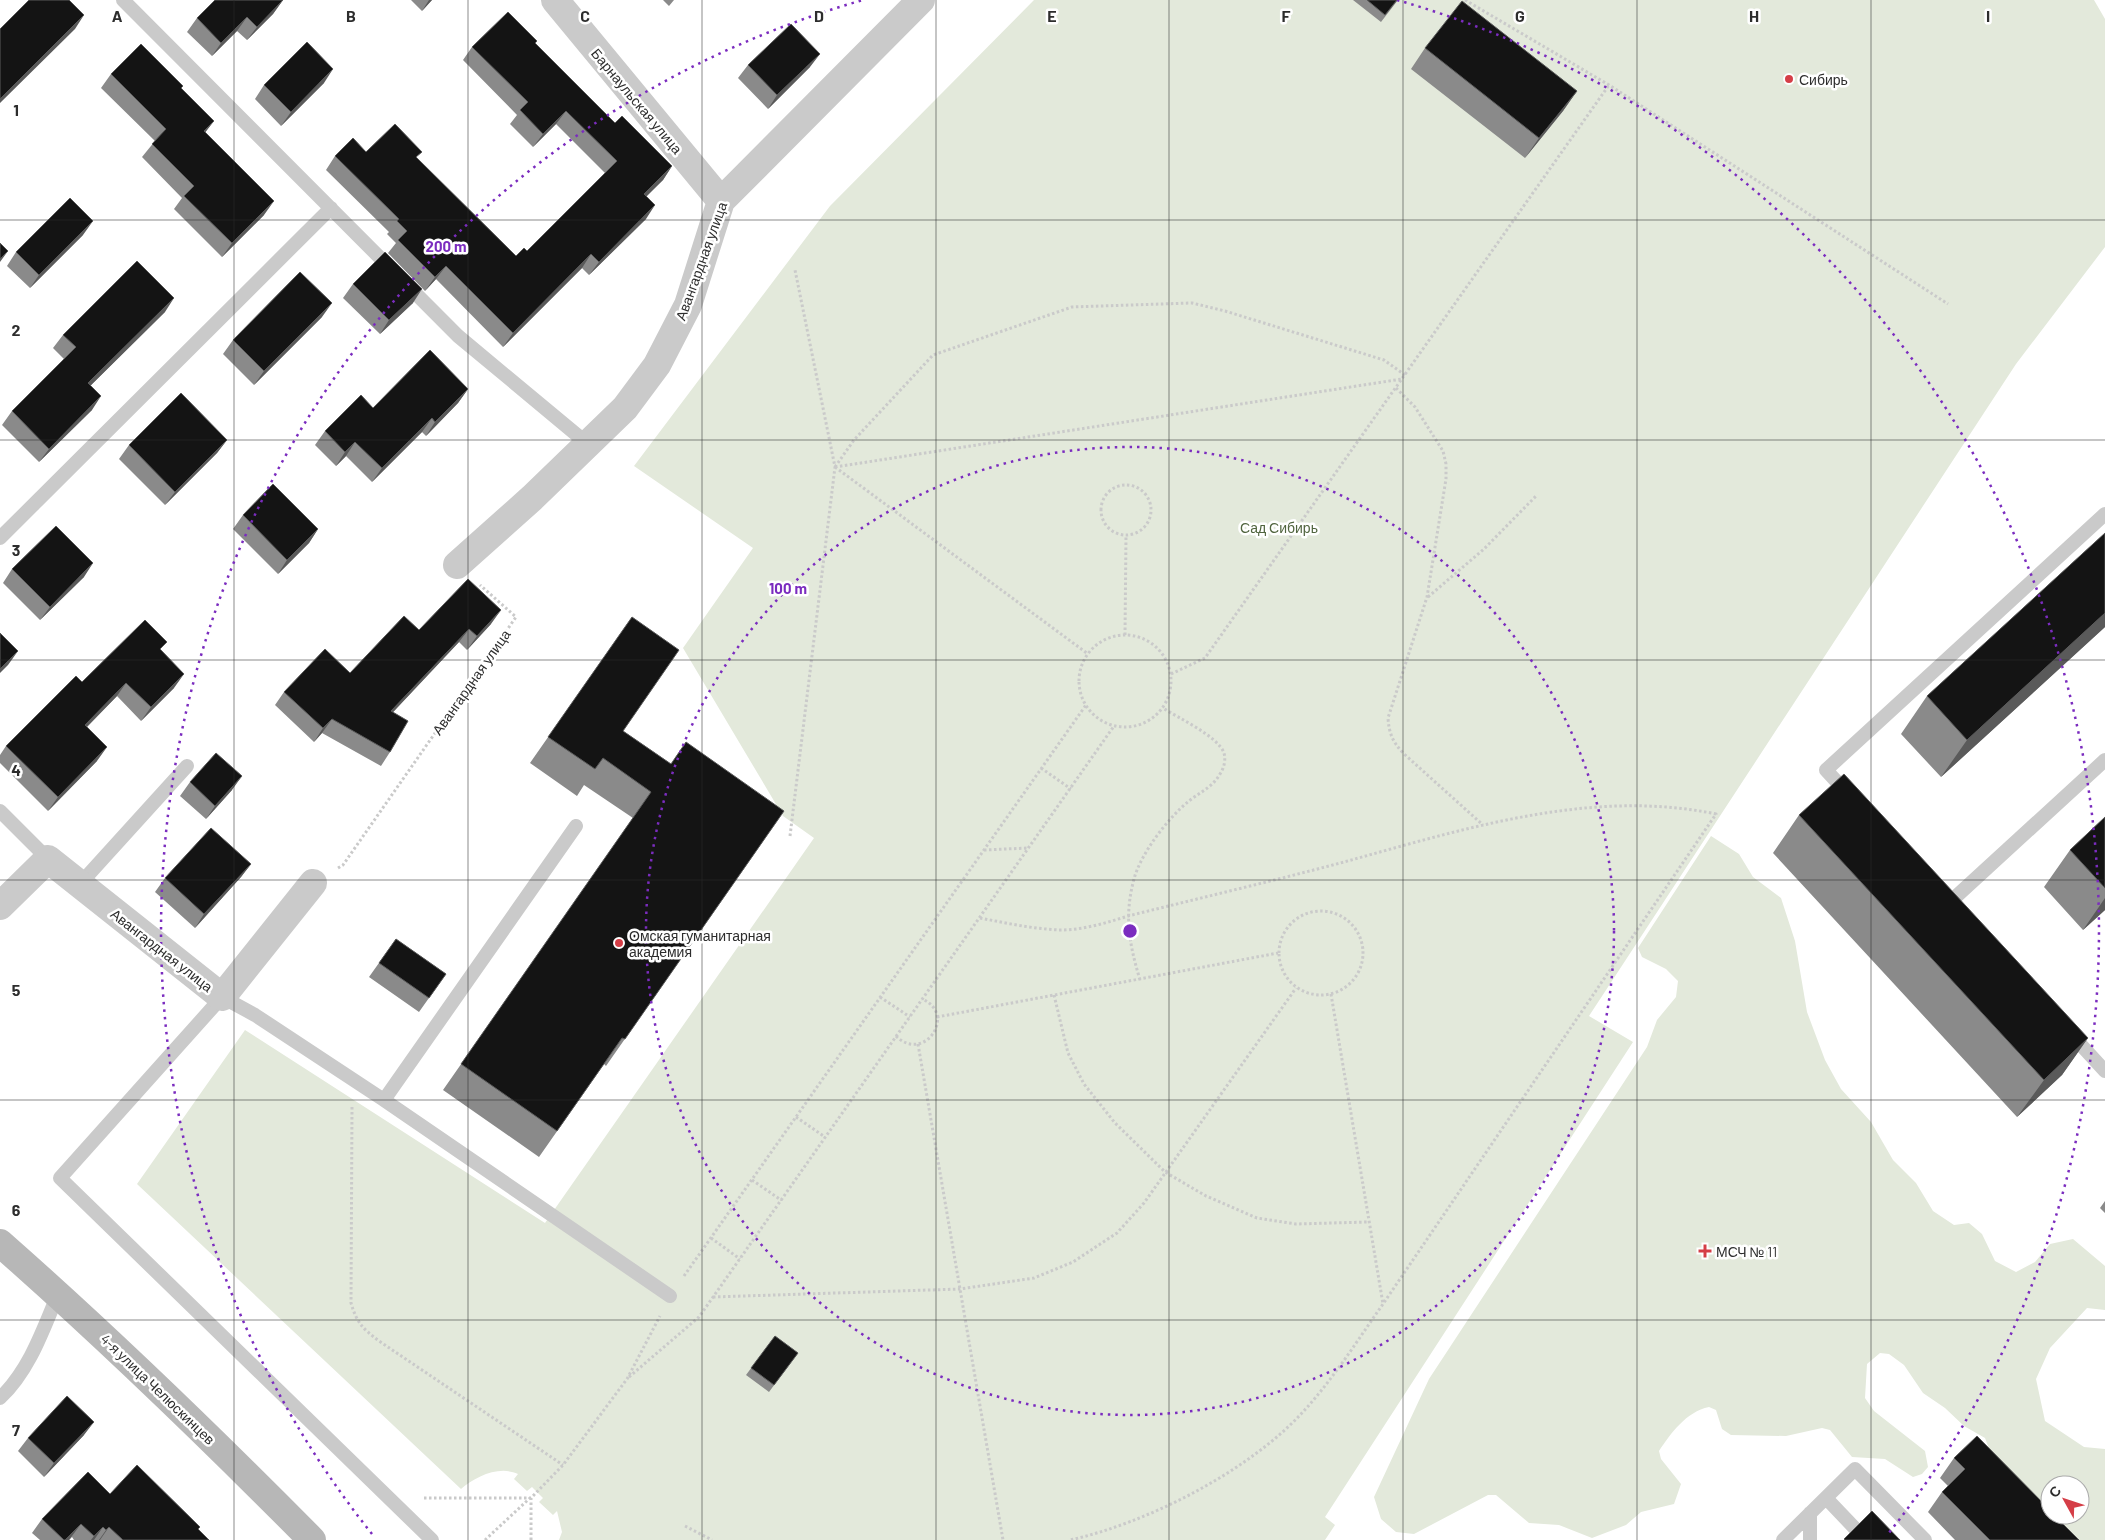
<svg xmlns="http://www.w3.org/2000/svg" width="2105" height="1540" font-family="Barlow,sans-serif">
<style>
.green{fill:#e3e9db;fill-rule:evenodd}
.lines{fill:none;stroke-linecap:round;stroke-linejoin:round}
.path{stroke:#cacaca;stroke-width:3;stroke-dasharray:2.5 2.5;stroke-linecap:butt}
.lane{stroke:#cacaca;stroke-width:14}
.street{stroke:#cacaca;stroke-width:28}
.secondary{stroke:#b7b7b7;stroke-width:28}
.wall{fill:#8a8a8a}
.shaded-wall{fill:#5a5a5a}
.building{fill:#141414;stroke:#5a5a5a}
.grid{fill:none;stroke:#2d2d2d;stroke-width:1;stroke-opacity:0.55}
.ring{fill:none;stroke:#7b2cbf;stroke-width:2.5;stroke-dasharray:2.5 5}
.poi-dot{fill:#d53e47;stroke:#fff;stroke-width:2}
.labels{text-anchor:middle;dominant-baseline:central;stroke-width:5;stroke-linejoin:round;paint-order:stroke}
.poi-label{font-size:14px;fill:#2d2d2d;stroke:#fff;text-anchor:start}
.street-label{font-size:14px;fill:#2d2d2d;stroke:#fff}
.park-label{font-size:14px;fill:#50643e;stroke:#fff}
.grid-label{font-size:16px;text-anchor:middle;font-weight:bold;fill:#2d2d2d;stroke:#fff;stroke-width:5;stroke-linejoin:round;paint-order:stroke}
.centre{fill:#7b2cbf;stroke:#fff;stroke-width:2.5}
.ring-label{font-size:15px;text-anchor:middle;font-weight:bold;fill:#7b2cbf;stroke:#fff;stroke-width:5;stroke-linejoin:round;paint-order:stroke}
</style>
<rect width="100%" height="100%" fill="#fff"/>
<path class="green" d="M1034,0H2094L2105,19V247L2016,364L1589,1016L1633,1042L1325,1517L1335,1525L1325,1540H559L562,1532L557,1511L553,1515L539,1502L543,1498L532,1487L527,1491L514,1479L518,1474C499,1465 475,1477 461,1489L137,1184L245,1030L545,1223L814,838L783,816L683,648L753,548L634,466L830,206Z
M1711,836L1739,854L1753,877L1781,898L1795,941L1807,1012L1825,1060L1841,1089L1871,1122L1893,1160L1916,1183L1933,1211L1954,1225L1969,1223L1982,1234L1995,1261L2016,1272L2035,1262L2050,1244L2073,1239L2105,1266V1310L2087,1308L2050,1348L2036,1379L2045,1421L2084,1447L2105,1449V1540H2066L2001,1480L1985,1438L1964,1426L1945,1408L1923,1393L1904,1365L1889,1354L1880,1353L1867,1364L1865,1398L1874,1411L1925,1451L1928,1467L1922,1474L1913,1477L1885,1459L1852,1457L1830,1430L1822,1428L1786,1436L1731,1435L1722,1429L1716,1410L1709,1407C1686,1412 1671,1433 1659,1451L1661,1459L1681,1484L1674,1504L1641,1512L1626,1525L1592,1538L1559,1525L1529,1523L1496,1495H1488L1414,1534L1396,1532L1381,1519L1374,1497L1429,1379L1647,1047L1657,1020L1676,997L1678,981L1666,969L1642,957L1638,948ZM2050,1485H2080V1515H2050Z"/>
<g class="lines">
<path class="path" d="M1465,0L1609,85L1948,304
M1396,388L1415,407L1443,451L1446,464V479L1427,597L1388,718C1389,734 1393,742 1403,753L1483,825
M835,467L854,440L933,355L1072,307L1192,303L1225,311L1384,360L1405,375
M835,467L1402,379
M835,467L1088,654
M1101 510a25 25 0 1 1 50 0a25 25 0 1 1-50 0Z
M1428,597L1484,549L1537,495
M1125,635L1126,535
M1079 681a46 46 0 1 1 92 0a46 46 0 1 1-92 0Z
M1171,674L1205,658L1609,85
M1041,768L1071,789
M790,836L835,467L795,270
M984,850L1028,848
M338,868L343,865L516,617L480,585
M1279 953a42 42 0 1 1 84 0a42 42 0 1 1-84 0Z
M980,918C1006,923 1033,929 1060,930C1083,930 1106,923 1128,916C1200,898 1273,881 1344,862C1464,829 1591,788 1716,814L1383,1304C1357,1341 1332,1381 1301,1414C1247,1472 1147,1523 1070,1540
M1140,980C1129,943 1124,916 1134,879C1141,853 1168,818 1189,801C1200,792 1213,787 1220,774C1224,768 1226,760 1224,753C1218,736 1178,718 1163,708
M1331,994L1383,1304
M1054,995L1068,1053L1084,1084L1115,1123L1165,1172L1206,1196L1257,1218L1296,1224L1368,1222
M880,997L910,1017
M937,1017L1278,953
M896,1036C924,1064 958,1014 922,999
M918,1044L1003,1540
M352,1107L351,1303C357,1323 362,1328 379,1341L563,1465
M796,1117L825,1137
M752,1180L781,1200
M711,1238L740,1259
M684,1276L1086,705
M713,1297L960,1289L1034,1278L1073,1262L1117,1233L1144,1203L1296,988
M629,1377L699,1317L1114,726
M424,1498H531
M685,1526L712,1540
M485,1540L530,1498
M531,1540V1498L563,1465L627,1379L660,1316"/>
<path class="lane" d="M123,0L458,336L589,445
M0,538L331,208
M1848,794L1826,770L2105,514
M0,811L48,859
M576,826L384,1100L670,1296
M79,885L187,766
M1949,903L2105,760
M2070,1033L2105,1071
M384,1100L255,1015L222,997L60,1178L432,1540
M0,1398C29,1371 43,1330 58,1294
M1826,1498L1866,1540
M1783,1540L1855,1469L1925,1540
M1810,1540V1513"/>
<path class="street" d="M555,0L721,201
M457,565L532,498L625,408L657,365L688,305L721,201L921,0
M0,906L48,859L222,997L313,883"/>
<path class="secondary" d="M0,1243C108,1338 211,1438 312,1540"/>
</g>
<path class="wall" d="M283,0L273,14L247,40L237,31L212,56L187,32L197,18Z
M411,0H432L422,11Z
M663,0H674L669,6Z
M1353,0H1398L1381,22Z
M537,41L535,44L615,123L672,166L663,180L646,196V219L589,275L582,268L503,347L436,279L425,291L388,253L396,243L387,234L389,232L326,170L335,156L366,152L417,158L516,256L527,251L605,173L556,124L533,147L510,124L517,115L463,60L472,47Z
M1425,48L1577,91L1563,111L1525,158L1411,69Z
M748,65L810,67L768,109L738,78Z
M111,74L181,88L214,121L205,132L264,215L222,257L174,209L182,198L142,157L155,141L101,88Z
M324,83L281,126L255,99L264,85Z
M83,235L30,288L7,266L16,252Z
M353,284L413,303L380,334L343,298Z
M165,312L91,385L92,410L39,462L2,425L12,411L64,359L53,348L63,335Z
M322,317L254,385L223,354L233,340Z
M468,389L458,403L426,436L422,432L372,482L346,456L336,466L315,445L325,431L373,408Z
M227,440L217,453L165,505L119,459L129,445Z
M243,515L318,529L309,543L278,574L233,529Z
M2105,533V627L1941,777L1901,734L1927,696Z
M12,569L84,577L40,620L3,583Z
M632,617L623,731L671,764L784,811L606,1066L604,1064L539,1157L443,1090L633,818L584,785L577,796L530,763Z
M491,624L467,650L459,642L393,712L390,752L381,766L322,733L314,742L275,705L284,692L350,673L419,630Z
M161,651L174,688L141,721L117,696L87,727L97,761L48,811L0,763V755L6,746L82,682Z
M190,782L232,790L206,819L180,796Z
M1799,815L2088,1038L2062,1075L2017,1117L1773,853Z
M2105,817V910L2083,930L2044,887L2070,850Z
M251,864L241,877L195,928L155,892L165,878Z
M396,939L446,974L419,1012L369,977Z
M2105,1201V1213L2100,1208Z
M775,1336L798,1353L769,1392L746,1375Z
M84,1435L44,1477L18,1451L28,1438Z
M1954,1458L2079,1540H1955L1928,1512L1942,1492L1948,1486L1940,1478Z
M110,1494L198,1530L209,1540H74L72,1537L69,1540H40L32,1533L42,1519Z"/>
<path class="shaded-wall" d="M283,0L273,14L247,40L257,27Z
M429,0H432L422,11Z
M84,15L75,29L0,103V99Z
M247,17L237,31L212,56L221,43Z
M820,54L810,67L768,109L777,95Z
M333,69L324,83L281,126L291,112Z
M1577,91L1563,111L1525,158L1539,138Z
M566,111L556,124L533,147L543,134Z
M214,121L204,134V131Z
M672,166L663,180L635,208L644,194Z
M274,201L264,215L222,257L232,243Z
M655,205L646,219L589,275L599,262Z
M93,221L83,235L30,288L39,275Z
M8,251L0,262V259Z
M591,254L582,268L503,347L513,333Z
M446,266L436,279L425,291L435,277Z
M422,289L413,303L380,334L389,320Z
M174,298L165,312L79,397L88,383Z
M332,303L322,317L254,385L264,371Z
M468,389L458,403L426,436L435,422Z
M101,396L92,410L39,462L49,449Z
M432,418L422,432L372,482L382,468Z
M227,440L217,453L165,505L175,492Z
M355,442L346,456L336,466L345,452Z
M318,529L309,543L278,574L287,560Z
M93,563L84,577L40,620L50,607Z
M501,610L491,624L467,650L477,636Z
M2105,613V627L1941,777L1967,740Z
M469,629L459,642L381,725L391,711Z
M18,651L8,665L0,673V669Z
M184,674L174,688L141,721L151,707Z
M126,683L117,696L75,739L85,725Z
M332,719L322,733L314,742L323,728Z
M107,747L97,761L48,811L58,797Z
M242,776L232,790L206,819L215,806Z
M251,864L241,877L195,928L204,914Z
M2105,898V910L2083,930Z
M2088,1038L2062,1075L2017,1117L2044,1080Z
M94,1422L84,1435L44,1477L54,1463Z
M81,1524L69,1540H65Z
M103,1527L94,1540H91L94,1536Z
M109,1527L100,1540H99L106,1530Z"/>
<path class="building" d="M29,0H69L84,15L0,99V29Z
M215,0H283L257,27L247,17L221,43L197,18Z
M1367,0H1397L1385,15Z
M1462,1L1577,91L1539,138L1425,48Z
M508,12L537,41L535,43L615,123L622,116L672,166L644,194L655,205L599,262L591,254L513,333L446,266L435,277L398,240L407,231L397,221L399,219L335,156L353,138L366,152L395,124L422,152L416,157L516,256L524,248L527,251L617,161L566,111L543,134L520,110L528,102L472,47Z
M791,24L820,54L777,95L748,65Z
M307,42L333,69L291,112L264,85Z
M141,44L183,86L181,88L214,121L204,131L274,201L232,243L184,196L194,186L152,144L166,129L111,74Z
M70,198L93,221L39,275L16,252Z
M0,243L8,251L0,259Z
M385,252L422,289L389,320L353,284Z
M137,261L174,298L88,383L101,396L49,449L12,411L76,347L63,335Z
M300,272L332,303L264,371L233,340Z
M430,350L468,389L435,422L432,418L382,468L355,442L345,452L325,431L361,395L373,408Z
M181,393L227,440L175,492L129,445Z
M273,484L318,529L287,560L243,515Z
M56,526L93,563L50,607L12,569Z
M2105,533V613L1967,740L1927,696Z
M468,579L501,610L477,636L469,629L391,711L408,721L390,752L332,719L323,728L284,692L325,649L350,673L404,616L419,630Z
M632,617L679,650L623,731L671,764L686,742L784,811L625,1039L622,1038L557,1131L461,1064L651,792L603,758L595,769L548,737Z
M145,620L167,642L160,649L184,674L151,707L126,683L85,725L107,747L58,797L6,746L76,676L82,682Z
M0,633L18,651L0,669Z
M216,753L242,776L215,806L190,782Z
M1844,774L2088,1038L2044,1080L1799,815Z
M2105,817V888L2070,850Z
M211,828L251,864L204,914L165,878Z
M396,939L446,974L429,998L379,963Z
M775,1336L798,1353L774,1385L751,1368Z
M67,1396L94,1422L54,1463L28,1438Z
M1977,1436L2050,1510V1515H2054L2079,1540H1990L1942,1492L1965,1469L1954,1458Z
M137,1465L200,1527L198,1529L209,1540H123L109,1527L106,1530L103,1527L94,1536L81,1524L65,1540H64L42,1519L88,1472L110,1494Z
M1872,1511L1900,1540H1845L1844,1539Z"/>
<path class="grid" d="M234,0V1540M468,0V1540M702,0V1540M936,0V1540M1169,0V1540M1403,0V1540M1637,0V1540M1871,0V1540M0,220H2105M0,440H2105M0,660H2105M0,880H2105M0,1100H2105M0,1320H2105"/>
<g class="ring">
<circle cx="1130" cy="931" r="484"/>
<path d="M372 1534A968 968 0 0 1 863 0M1397 0A968 968 0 0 1 1888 1534"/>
</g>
<g class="poi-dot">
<circle cx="1789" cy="79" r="5"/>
<circle cx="619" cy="943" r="5"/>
<path d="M1702.5 1243.5h5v5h5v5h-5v5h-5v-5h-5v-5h5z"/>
</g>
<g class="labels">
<g class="poi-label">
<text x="1799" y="79">Сибирь</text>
<text x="629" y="935">Омская гуманитарная<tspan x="629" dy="16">академия</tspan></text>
<text x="1716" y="1251">МСЧ № 11</text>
</g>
<g class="street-label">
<text transform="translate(637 101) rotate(50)">Барнаульская улица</text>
<text transform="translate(701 261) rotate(-70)">Авангардная улица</text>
<text transform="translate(471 682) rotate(-55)">Авангардная улица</text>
<text transform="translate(162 950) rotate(38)">Авангардная улица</text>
<text transform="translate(158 1389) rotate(44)">4-я улица Челюскинцев</text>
</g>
<g class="park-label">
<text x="1279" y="527">Сад Сибирь</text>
</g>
</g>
<g class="grid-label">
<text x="117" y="22">A</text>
<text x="351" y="22">B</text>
<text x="585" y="22">C</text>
<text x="819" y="22">D</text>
<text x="1052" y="22">E</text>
<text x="1286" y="22">F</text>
<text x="1520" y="22">G</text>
<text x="1754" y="22">H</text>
<text x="1988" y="22">I</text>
<text x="16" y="116">1</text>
<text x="16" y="336">2</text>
<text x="16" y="556">3</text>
<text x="16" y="776">4</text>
<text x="16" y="996">5</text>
<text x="16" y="1216">6</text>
<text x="16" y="1436">7</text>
</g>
<circle cx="1130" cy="931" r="8" class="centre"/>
<g class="ring-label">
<text x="446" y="252">200 m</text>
<text x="788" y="594">100 m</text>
</g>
<g transform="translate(2065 1500) rotate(310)"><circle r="24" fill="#ffffff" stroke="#ababab"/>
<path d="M0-4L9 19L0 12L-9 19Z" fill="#d53e47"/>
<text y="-8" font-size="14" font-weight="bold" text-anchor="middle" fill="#2d2d2d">С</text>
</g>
</svg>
